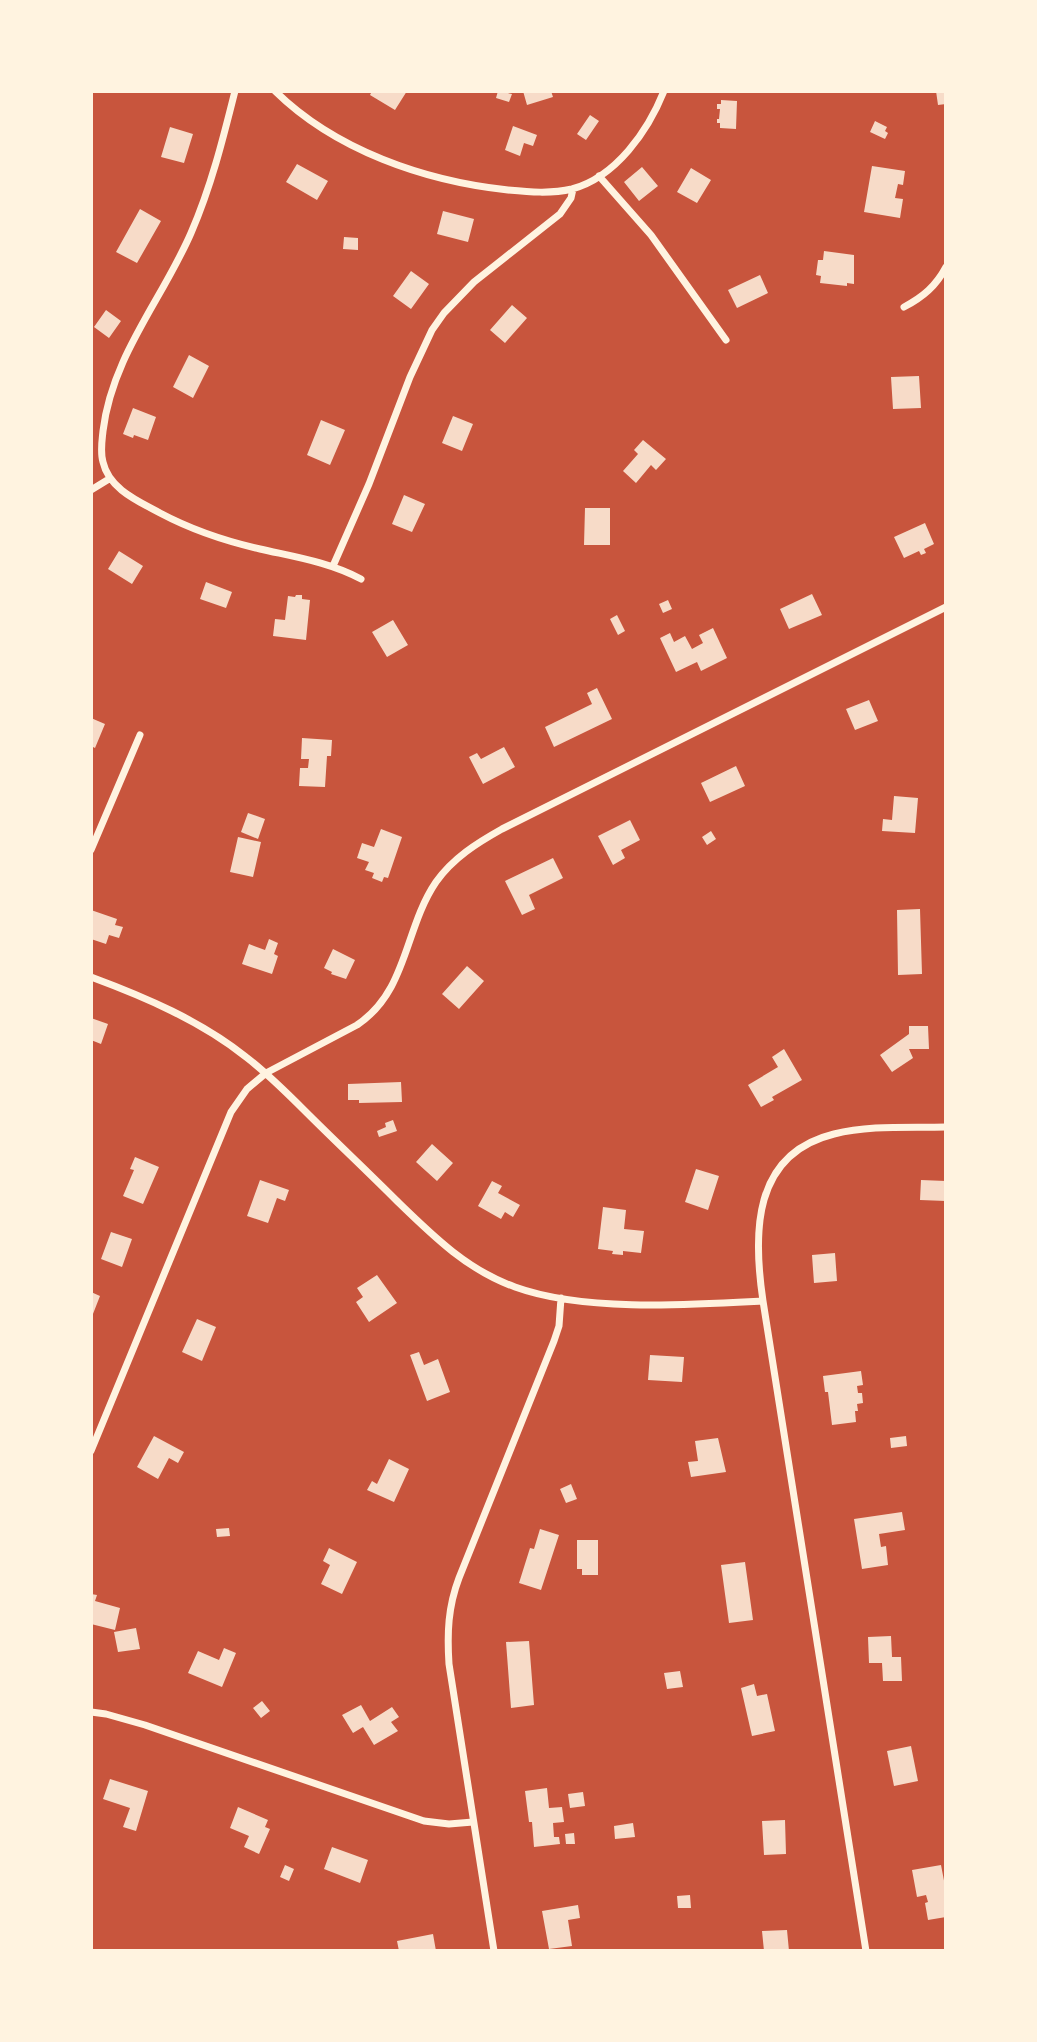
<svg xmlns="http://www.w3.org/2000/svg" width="1037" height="2042" font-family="Inter,sans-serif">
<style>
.building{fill:#f7dbc8}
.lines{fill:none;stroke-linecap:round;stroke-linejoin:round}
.minor{stroke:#fff3e0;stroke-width:7}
</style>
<rect width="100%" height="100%" fill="#c8553d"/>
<path class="building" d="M372,91H407L395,110L370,95Z
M498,91L512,94L509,102L496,98Z
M523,91H551L553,97L527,105Z
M936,91H946V104L938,105Z
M721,100L737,101L736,129L720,128V123H717V119H719L720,109H717V104H721Z
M590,115L599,121L586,140L577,134Z
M875,121L887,127L885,131L888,133L885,139L870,132Z
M513,126L537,135L533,146L524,143L520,156L505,150Z
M170,127L193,134L184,163L161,157Z
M297,164L328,181L317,200L286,182Z
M872,166L905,171L903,185L898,184L895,198L903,199L900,218L864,212Z
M642,167L658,186L639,201L624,182Z
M691,168L711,180L697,203L677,192Z
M140,209L161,221L137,263L116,252Z
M443,211L474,219L468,242L437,234Z
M344,237L358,238V250L343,249Z
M824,251L854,255V284L847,283V286L820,283L821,276L816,275L818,260H823Z
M411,271L429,284L411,309L393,296Z
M760,275L768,293L737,308L728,290Z
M512,305L527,318L505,343L490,330Z
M106,310L121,321L109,338L94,327Z
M189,355L209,366L193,398L173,387Z
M919,376L921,408L893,409L891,377Z
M133,408L156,417L148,440L134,435L133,438L123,434Z
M453,416L473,424L462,451L442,443Z
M321,420L345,430L330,465L307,455Z
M643,440L666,459L656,470L651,465L636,483L623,471L638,454L634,450Z
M404,495L425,504L412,532L392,524Z
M585,508H610V545H584Z
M925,523L934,544L924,549L926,553L921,555L919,551L904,558L894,537Z
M119,551L143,566L132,584L108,569Z
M206,582L232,592L226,608L200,599Z
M812,594L822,615L789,629L780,609Z
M296,595H302V599L310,600L306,640L273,636L275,619L285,620L288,596L295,597Z
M668,600L672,609L663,613L659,604Z
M617,615L625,631L618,635L610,619Z
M393,620L408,645L387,657L372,632Z
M713,628L727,658L701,671L697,662L676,672L660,638L670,633L674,642L685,636L692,649L703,643L699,635Z
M597,688L612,719L554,747L545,727L592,704L587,693Z
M869,700L878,721L855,730L846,709Z
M91,718L105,724L95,748L91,746Z
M302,738L332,740L331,756H327L325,787L299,786L300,768H308L309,759H301Z
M504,747L515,767L483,784L469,757L477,753L481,759Z
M736,766L745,786L710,802L701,783Z
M894,796L918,798L915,833L882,831L883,819L892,820Z
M248,813L265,819L258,839L241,832Z
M630,820L640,840L621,850L625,858L613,865L598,836Z
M381,829L402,837L388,878L384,877L382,882L372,878L374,873L365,870L369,862L357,858L362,843L374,847Z
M711,831L716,839L707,845L702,837Z
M238,837L261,842L253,877L230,872Z
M553,858L563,878L529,895L535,909L522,915L505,881Z
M920,909L922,974L898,975L897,910Z
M91,910L117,919L115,925L123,927L119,938L109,935L106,944L91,939Z
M269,939L278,943L274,954L278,956L272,974L242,964L249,944L265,950Z
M333,949L355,960L346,979L331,974L332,972L324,968Z
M467,966L484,981L459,1009L442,994Z
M91,1018L108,1024L101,1044L91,1040Z
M909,1026H928L929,1049H909L913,1058L892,1072L880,1055L909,1034Z
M784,1049L802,1080L772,1097L774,1100L761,1107L748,1085L778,1067L772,1057Z
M401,1082L402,1102L359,1103V1100H348V1084Z
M393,1120L397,1131L379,1137L377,1131L386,1127L385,1123Z
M432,1144L453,1163L437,1181L416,1162Z
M135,1157L159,1167L143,1204L123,1196L134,1170L130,1169Z
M696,1169L719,1176L708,1210L685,1202Z
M260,1180L289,1190L285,1201L277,1198L268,1223L247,1216Z
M921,1180L946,1181V1201L920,1200Z
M492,1181L502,1186L498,1193L520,1205L513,1217L505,1212L501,1219L478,1206Z
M603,1207L626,1210L624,1229L644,1231L641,1253L623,1251V1255L612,1254L613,1251L598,1249Z
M111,1232L132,1239L122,1267L101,1259Z
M835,1253L837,1281L814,1283L812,1255Z
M377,1275L397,1303L369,1322L356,1302L363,1297L357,1288Z
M91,1292L100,1296L91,1319Z
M197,1319L216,1327L202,1361L182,1352Z
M419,1352L424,1365L438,1359L450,1392L427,1401L410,1355Z
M650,1355L684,1357L682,1382L648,1380Z
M861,1371L863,1385L857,1386L858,1393H862L863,1403L857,1404L858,1411H855L856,1422L832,1425L828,1392H825L823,1376Z
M154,1436L184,1452L178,1463L169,1458L158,1479L137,1467Z
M906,1436L907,1446L891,1448L890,1438Z
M718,1438L726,1472L691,1477L688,1462L698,1461L695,1441Z
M389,1459L409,1469L394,1502L367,1490L372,1481L377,1484Z
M571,1484L577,1499L566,1503L560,1489Z
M902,1512L905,1530L879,1534L881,1547L886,1546L888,1565L862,1569L854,1519Z
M229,1528L230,1536L217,1537L216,1529Z
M540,1529L559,1535L541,1590L519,1583L530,1548L534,1549Z
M577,1540H598V1575H582V1569H577Z
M329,1548L357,1562L342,1594L321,1584L330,1565L323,1561Z
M745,1562L753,1620L729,1623L721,1565Z
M91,1594L97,1595L95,1601L120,1608L115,1630L91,1624Z
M136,1628L140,1649L118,1652L114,1632Z
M891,1636L892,1657H901L902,1681H883L882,1663H869L868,1637Z
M529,1641L534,1705L511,1708L506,1642Z
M224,1648L236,1653L222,1687L188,1673L198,1651L219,1660Z
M680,1671L683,1687L667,1689L664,1673Z
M754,1684L757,1696L767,1694L775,1731L752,1736L741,1688Z
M262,1701L270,1711L261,1718L253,1708Z
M361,1705L370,1721L392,1707L399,1717L391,1722L398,1731L374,1745L363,1727L353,1733L342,1715Z
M911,1746L918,1781L894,1786L887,1751Z
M110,1779L148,1791L136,1831L123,1827L130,1808L103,1799Z
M547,1788L549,1808L562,1807L564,1822L553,1823L554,1837H559L560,1844L534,1847L532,1822H529L525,1791Z
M583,1792L585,1806L570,1808L568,1794Z
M238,1807L268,1820L265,1827L270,1829L259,1854L244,1847L249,1836L230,1828Z
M785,1820L786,1854L764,1855L762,1821Z
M633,1823L635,1837L615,1839L614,1826Z
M574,1833L575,1844H566L565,1834Z
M332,1847L368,1860L360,1883L324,1869Z
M285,1865L294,1869L289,1881L280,1877Z
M941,1865L946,1891V1917L928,1920L925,1903L928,1902L926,1895L917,1897L912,1870Z
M690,1895L691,1908H678L677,1896Z
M578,1905L580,1918L568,1920L572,1946L549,1949L542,1911Z
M787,1930L789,1951H764L762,1931Z
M433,1934L436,1951H399L397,1941Z"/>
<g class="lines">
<path class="minor" d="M235,91C223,139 211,187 191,233C162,300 112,356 103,431C102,441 100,452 103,462C109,489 138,501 160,513C192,530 225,541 260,549C295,557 329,562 361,579
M275,91C335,150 424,181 508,190C529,192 551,194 572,189C616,177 648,131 664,91
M599,176L651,235L726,340
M904,307C923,297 936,286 946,267
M91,490L109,479
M333,566L369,484L410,377L432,330L444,313L474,282L560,214L571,198L573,189
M91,850L140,735
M91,977C145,997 201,1021 246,1057C267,1073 286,1092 305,1111C335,1141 366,1170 396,1200C432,1235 467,1270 515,1287C584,1312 689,1305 763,1301
M91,1451L231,1112L247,1089L266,1073L357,1025C408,991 404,929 436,882C453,858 477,843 502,829L946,607
M91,1712L106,1714L145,1725L424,1821L449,1824L473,1822
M494,1951L449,1664C447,1633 448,1607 459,1578L554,1341L559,1326L561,1298
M866,1951L763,1301C753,1234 752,1154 834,1134C870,1125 909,1128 946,1127"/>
</g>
<rect width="1037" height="2042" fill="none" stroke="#fff3e0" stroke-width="186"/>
</svg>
